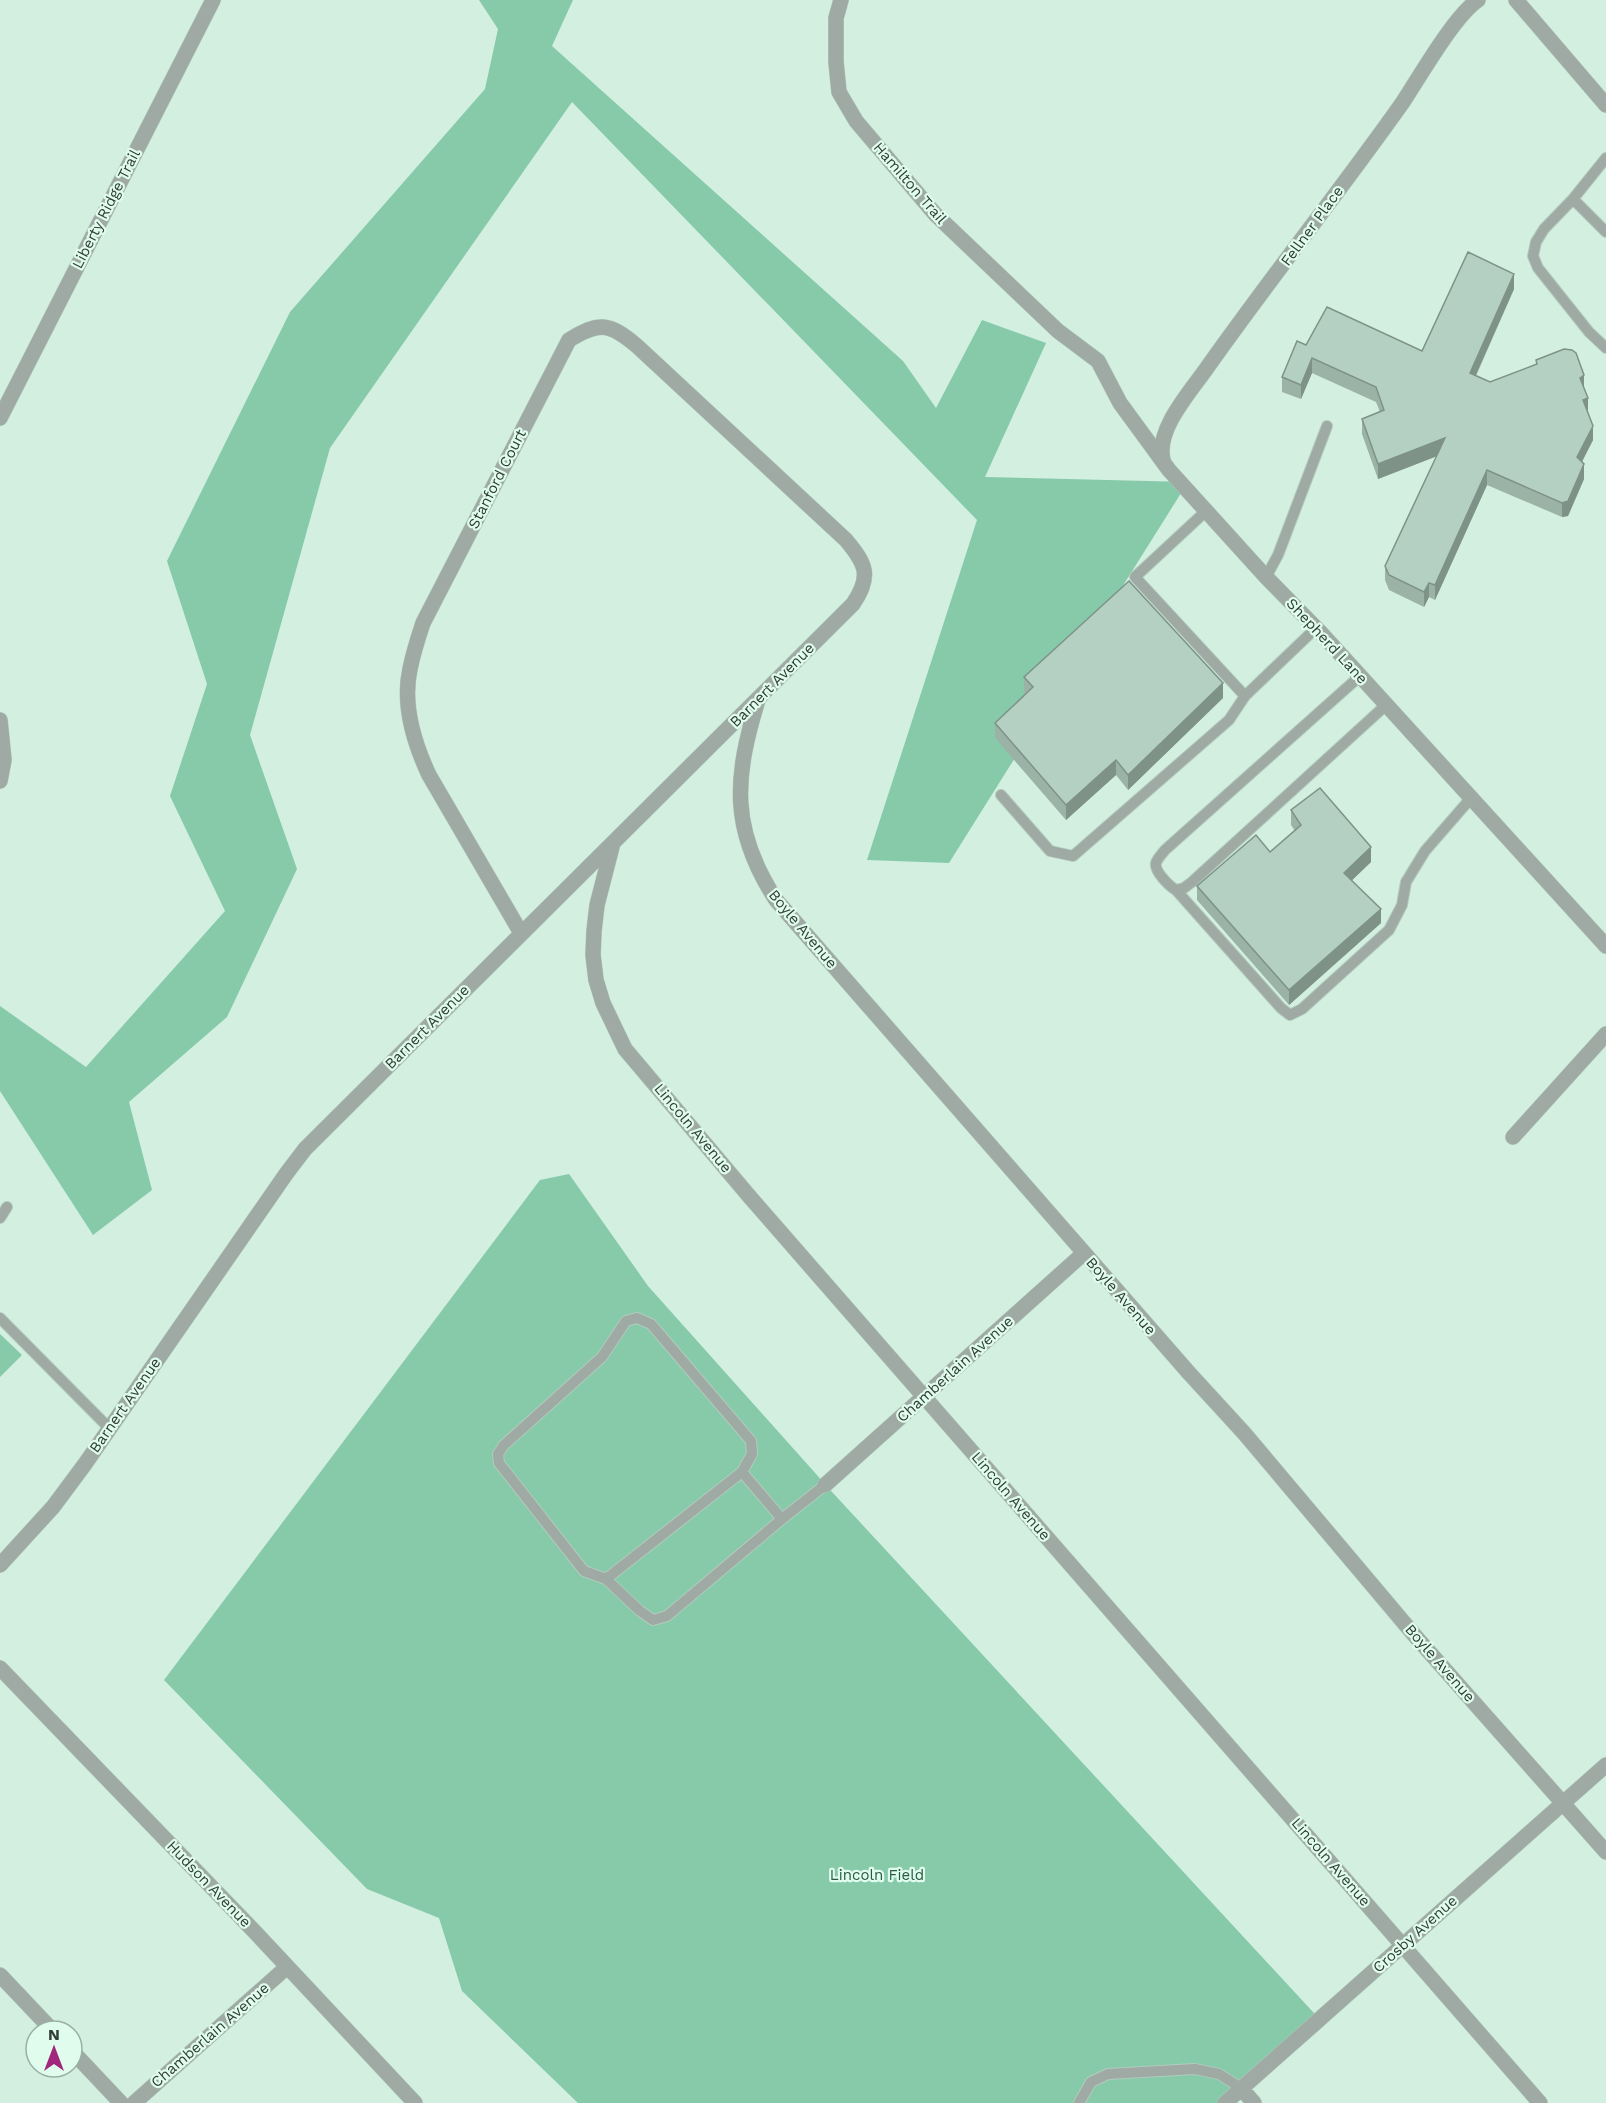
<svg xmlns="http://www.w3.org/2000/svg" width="1606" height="2103" font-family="'Work Sans',sans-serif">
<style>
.green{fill:#86caaa}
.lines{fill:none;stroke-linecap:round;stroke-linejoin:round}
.service-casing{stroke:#b2cbbe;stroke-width:12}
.minor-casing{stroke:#b2cbbe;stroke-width:16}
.service{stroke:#9eaaa3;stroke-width:10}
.minor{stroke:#9eaaa3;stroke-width:15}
.wall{fill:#9bb3a7}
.shaded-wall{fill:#7e9288}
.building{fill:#b4d0c2;stroke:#7e9288;stroke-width:1.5}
.labels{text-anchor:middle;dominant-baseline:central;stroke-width:4.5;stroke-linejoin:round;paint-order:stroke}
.street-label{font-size:15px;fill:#323d37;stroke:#dffced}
.park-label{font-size:15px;fill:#2a5944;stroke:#dffced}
</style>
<rect width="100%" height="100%" fill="#d2efe0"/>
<path class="green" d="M479,0H573L552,46L903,361L936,408L982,320L1046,343L985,477L1188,482L949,863L867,860L977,520L572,102L330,448L250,735L297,869L227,1017L129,1102L152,1190L93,1235L0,1091V1006L86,1067L225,911L170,796L207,684L167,561L290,312L485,89L498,29Z
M569,1174L648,1286L833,1493L1325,2025L1235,2103H578L462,1991L439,1918L367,1889L164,1680L540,1180Z
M0,1334L22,1355L0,1377Z"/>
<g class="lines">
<g class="service-casing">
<path id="service" d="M1606,158L1573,199L1544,229L1536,242L1533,256L1538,268L1589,332L1606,348
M1573,199L1606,232
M1206,511L1135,577L1245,696L1316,628
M1266,577L1278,555L1327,426
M1360,676L1165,850C1162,854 1157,859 1156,863C1154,871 1169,886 1176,890L1184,888L1192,882L1386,705
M1001,795L1050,851L1073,856L1229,720L1245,696
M1176,890L1281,1008L1290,1015L1302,1009L1389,930L1402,905L1406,882L1425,851L1471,798
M0,1218L7,1207
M0,1318L109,1428
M782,1519L667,1616L653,1620L640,1611L606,1579L742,1472L782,1519L825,1485
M606,1579L584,1571L499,1463L498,1454L504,1445L602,1357L626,1321L637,1318L651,1324L751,1441L752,1454L742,1472
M1079,2103L1091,2082L1108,2074L1195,2069L1219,2074L1241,2088"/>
</g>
<g class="minor-casing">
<path id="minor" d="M841,0L836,18V62L839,92L856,121L935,214L1058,331L1098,361L1120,403L1169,470L1266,577L1321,633L1606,946
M1516,0L1606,105
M0,418L213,0
M1163,460C1155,429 1192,390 1209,365C1272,276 1340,191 1403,102C1420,76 1455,15 1478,0
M758,700C734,778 730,829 776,900L1189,1373L1244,1433L1416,1637L1606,1852
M0,720L4,760L0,781
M613,843L597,905L594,931L593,955L596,980L603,1003L625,1049L749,1196L1540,2103
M1513,1137L1606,1034
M825,1485L1084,1253
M0,1565L53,1507L85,1464L286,1174L305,1149L853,604C872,576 866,564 846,540L637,346C610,323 599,321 569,340L423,623C418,638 413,654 410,669C402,705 414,743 429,775L521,933
M0,1668L254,1931L415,2103
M0,1975L53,2031
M72,2051L121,2103
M1241,2088L1254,2103
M134,2103L287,1967
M1225,2103L1606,1765"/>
</g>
<use href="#service" class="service"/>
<use href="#minor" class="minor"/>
</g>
<path class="wall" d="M1514,289L1476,376L1490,382L1536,365V360L1584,388L1593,440L1582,462L1584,479L1568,516L1562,517L1487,485L1435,600L1429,597L1424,607L1389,590L1385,580V566L1437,456L1378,479L1362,434V419L1380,412L1376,402L1312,373L1301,399L1282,392V377L1306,345L1422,351Z
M1024,677L1223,698L1128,790L1116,775L1066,820L995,738V723L1026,694L1024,692Z
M1291,810L1371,862L1352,880L1381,923L1289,1005L1197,900V886L1270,852L1295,831L1291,825Z"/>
<path class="shaded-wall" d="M1514,274V289L1470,388V373Z
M1312,358V373L1301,399V385Z
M1584,375V389L1580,378Z
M1588,398V412L1583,400Z
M1593,426V440L1577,471V457Z
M1445,438V453L1378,479V464Z
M1584,464V479L1568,516L1562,517V503Z
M1487,470V485L1435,600V585Z
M1429,583V597L1424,607V592Z
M1223,683V698L1128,790V775Z
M1116,760V775L1066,820V805Z
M1371,847V862L1344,888V873Z
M1381,909V923L1289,1005V990Z"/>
<path class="building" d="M1468,252L1514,274L1470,373L1490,382L1537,364L1536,360L1564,349L1572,350L1576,353L1584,375L1580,378L1588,398L1583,400L1593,426L1577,457L1584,464L1568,501L1562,503L1487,470L1435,585L1429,583L1424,592L1389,575L1385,566L1445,438L1378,464L1362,419L1384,410L1376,387L1312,358L1301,385L1282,377L1297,341L1306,345L1327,307L1422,351Z
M1129,581L1223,683L1128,775L1116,760L1066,805L995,723L1033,687L1024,677Z
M1320,788L1371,847L1344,873L1381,909L1289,990L1197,886L1256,835L1270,852L1301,825L1291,810Z"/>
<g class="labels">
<g class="street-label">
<text transform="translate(910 183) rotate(49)">Hamilton Trail</text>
<text transform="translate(106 209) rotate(-63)">Liberty Ridge Trail</text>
<text transform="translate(1312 226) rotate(-54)">Fellner Place</text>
<text transform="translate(497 479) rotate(-63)">Stanford Court</text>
<text transform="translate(1327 641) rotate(47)">Shepherd Lane</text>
<text transform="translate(772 685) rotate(-45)">Barnert Avenue</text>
<text transform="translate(803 929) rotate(50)">Boyle Avenue</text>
<text transform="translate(427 1027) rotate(-45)">Barnert Avenue</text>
<text transform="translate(693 1128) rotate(50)">Lincoln Avenue</text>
<text transform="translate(1121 1296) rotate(49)">Boyle Avenue</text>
<text transform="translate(955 1369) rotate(-42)">Chamberlain Avenue</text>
<text transform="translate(125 1405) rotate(-55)">Barnert Avenue</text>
<text transform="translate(1011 1496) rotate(49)">Lincoln Avenue</text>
<text transform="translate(1440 1663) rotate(49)">Boyle Avenue</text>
<text transform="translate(1331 1862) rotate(49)">Lincoln Avenue</text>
<text transform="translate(209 1884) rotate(46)">Hudson Avenue</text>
<text transform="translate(1415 1934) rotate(-42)">Crosby Avenue</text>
<text transform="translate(210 2035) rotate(-41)">Chamberlain Avenue</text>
</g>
<g class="park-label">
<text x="877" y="1875">Lincoln Field</text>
</g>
</g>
<g transform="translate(54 2049)"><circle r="28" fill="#dffced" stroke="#9ab0a4" stroke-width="1.5"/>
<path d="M0-4.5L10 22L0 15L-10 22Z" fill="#a1267c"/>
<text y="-9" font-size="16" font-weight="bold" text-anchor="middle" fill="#323d37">N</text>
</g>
</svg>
